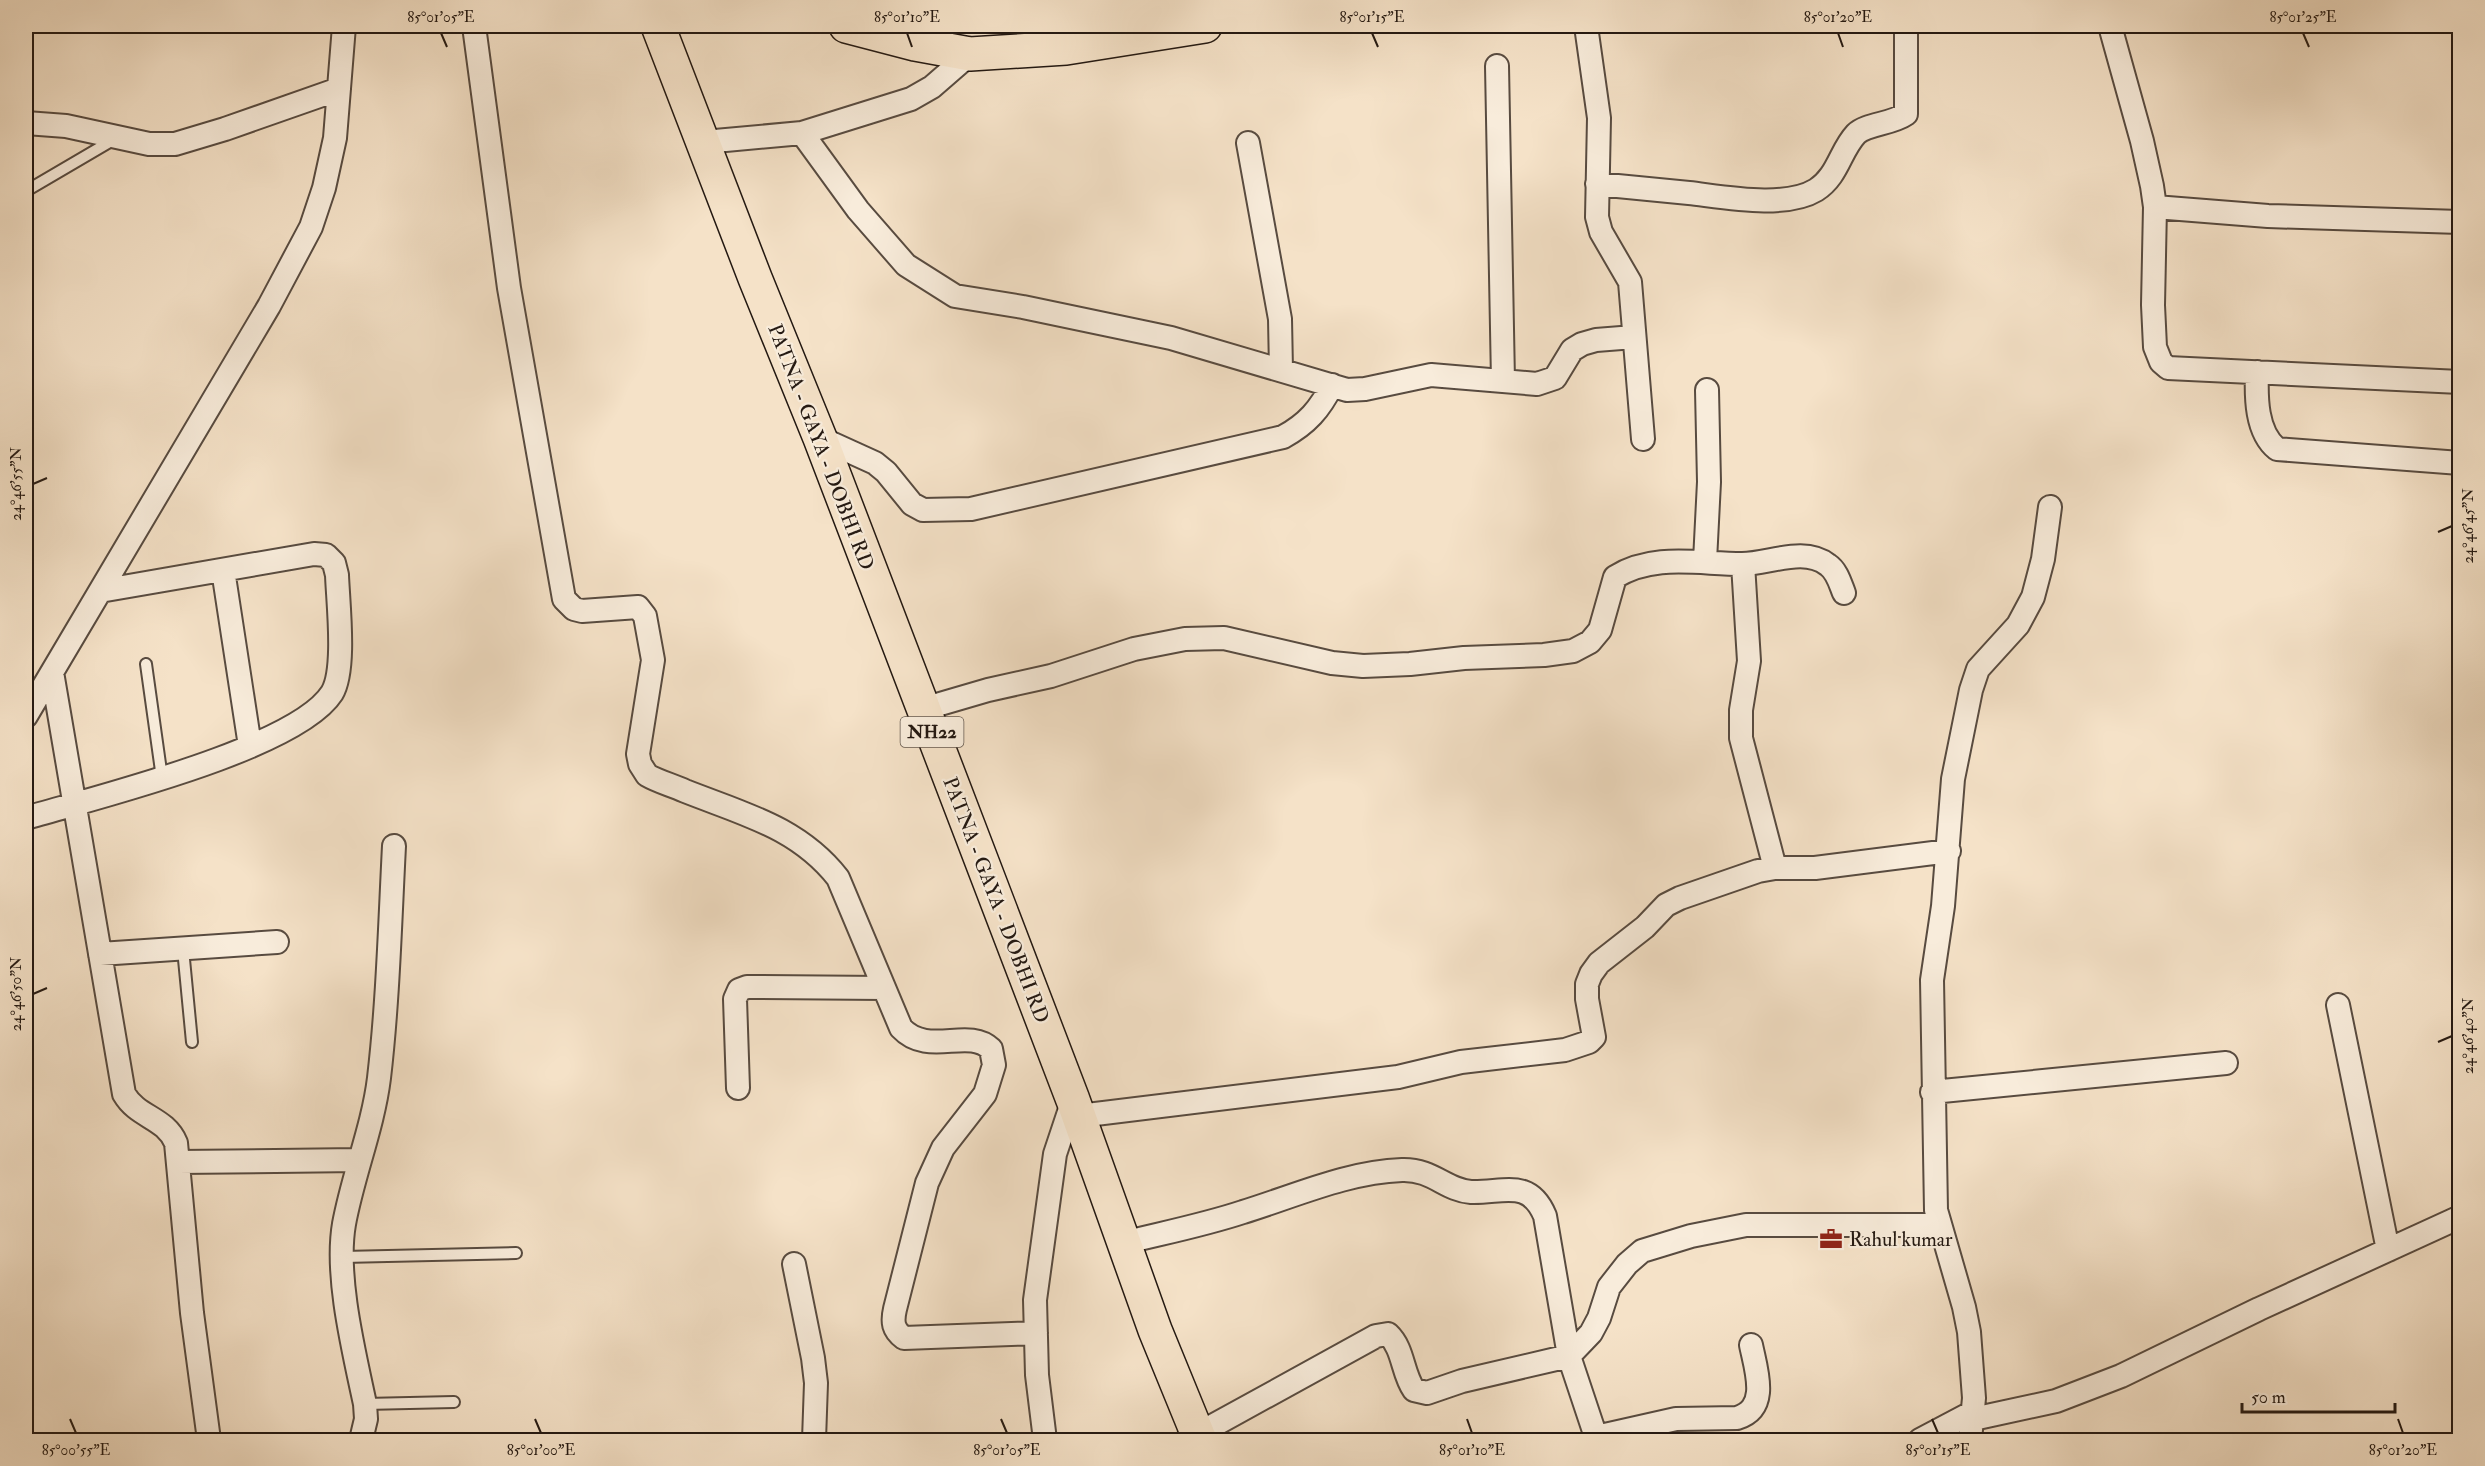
<svg xmlns="http://www.w3.org/2000/svg" width="2485" height="1466" font-family="'IM FELL Double Pica',serif">
<style>
.lines{fill:none;stroke-linecap:round;stroke-linejoin:round}
.lane-casing{stroke:#584b40;stroke-width:14}
.street-casing{stroke:#584b40;stroke-width:26}
.primary-casing{stroke:#241912;stroke-width:36}
.lane{stroke:#f8ecdb;stroke-width:10}
.street{stroke:#f8ecdb;stroke-width:22}
.primary{stroke:#f5e2c8;stroke-width:33}
.ticks{fill:none;stroke:#241912;stroke-width:2}
.labels{text-anchor:middle;dominant-baseline:central;stroke-width:4.5;stroke-linejoin:round;paint-order:stroke}
.shield{fill:#f8ecdb;stroke:#64584e;stroke-width:1.5}
.shield-label{font-size:18px;font-weight:bold;fill:#241912}
.street-label{font-size:20px;fill:#241912;stroke:#f8ecdb}
.poi-label{font-size:20px;fill:#241912;stroke:#f8ecdb;text-anchor:start}
.neatline{fill:none;stroke:#241912;stroke-width:2}
.ticks-label{font-size:15px;text-anchor:middle;fill:#241912}
</style>
<rect width="100%" height="100%" fill="#f5e2c8"/>
<filter id="stains"><feTurbulence type="fractalNoise" baseFrequency=".00333" numOctaves="4"/><feColorMatrix values="0 0 0 0 .2 0 0 0 0 .09 0 0 0 0 .02 0 0 0 .5 -.17"/></filter>
<radialGradient id="worn" r=".72"><stop offset=".6" stop-color="#630" stop-opacity="0"/><stop offset="1" stop-color="#630" stop-opacity=".3"/></radialGradient>
<g class="lines">
<g class="lane-casing">
<path id="lane" d="M26,191L113,140
M146,664L162,778
M183,949L192,1042
M343,1257L516,1253
M365,1404L454,1402"/>
</g>
<g class="street-casing">
<path id="street" d="M474,26L509,288L564,599L574,609L582,611L638,607L645,616L653,660L638,754L640,764L647,775C659,782 672,785 685,791C743,814 798,827 838,878L901,1028C928,1057 968,1027 991,1049L994,1065L985,1094L943,1148L927,1183L895,1309C892,1322 893,1330 904,1338L1036,1333
M1586,26L1599,118L1597,217L1601,232L1630,282L1643,439
M2110,26L2142,141L2152,186L2155,207L2153,305L2155,347L2161,362L2168,368L2460,382
M1497,66L1503,381
M26,123L66,126L149,144H175L225,129L339,89
M802,133L911,99L932,87L970,54
M704,142L802,133L858,210L906,265L955,296L1023,307L1171,338L1347,390L1365,389L1431,375L1537,384L1555,378L1572,350L1582,344L1596,340L1634,337
M1248,143L1280,319L1281,370
M1597,184C1628,187 1658,190 1689,193C1724,197 1785,209 1816,190C1838,176 1840,151 1856,134C1866,124 1892,124 1906,114V26
M2155,207L2268,216L2460,222
M2257,372C2256,397 2256,432 2277,449L2460,463
M820,438L875,463L886,472L912,504L923,510L971,509L1283,437C1307,424 1320,409 1332,385
M1705,561L1709,482L1707,390
M1743,564L1749,661L1741,710V738L1775,868
M223,570L250,746
M52,672L124,1094C138,1118 165,1117 176,1143L192,1313L209,1440
M923,709L988,690L1051,676L1134,649L1185,639L1224,638L1332,663L1363,666L1410,664L1464,658L1544,655L1573,651L1590,642L1600,630L1615,577C1654,553 1698,564 1742,564C1769,564 1804,546 1828,565C1837,571 1840,583 1844,593
M26,716L269,306L311,227L324,188L335,138L344,26
M26,818C93,798 296,749 332,693C346,670 338,603 337,575L334,563L326,555L314,554L100,591
M100,954L277,942
M2338,1005L2388,1250
M738,1088L735,999L739,990L747,987L884,988
M1932,1092L2226,1063
M1079,1116L1398,1077L1461,1062L1565,1050L1589,1042L1594,1037L1587,999V984L1591,974L1599,963L1645,927L1666,905L1680,898L1758,871L1775,868H1815L1949,851
M178,1162L359,1160
M1123,1243C1163,1233 1204,1225 1243,1212C1295,1196 1347,1172 1402,1170C1433,1169 1445,1190 1471,1192C1504,1193 1529,1178 1545,1216L1569,1356L1597,1440
M794,1264L813,1358L816,1383L814,1440
M1973,1419L2056,1401L2121,1376L2259,1309L2460,1217
M1596,1437L1676,1419L1737,1418C1770,1408 1756,1370 1751,1345
M361,1440L366,1419L365,1404C354,1352 335,1276 344,1224C353,1175 373,1127 379,1078C388,1001 390,923 394,846
M1045,1440L1037,1375L1035,1300L1055,1154L1073,1100
M1187,1440L1376,1336L1388,1334C1404,1349 1402,1373 1414,1390L1427,1393L1462,1381L1569,1356L1591,1333L1599,1318L1609,1287L1627,1264L1642,1251L1691,1236L1746,1225H1939
M1920,1440L1973,1412
M1970,1440L1974,1398L1969,1332L1964,1307L1936,1210L1932,980L1943,906L1953,779L1971,690L1978,669L2018,625L2033,597L2043,559L2050,507"/>
</g>
<g class="primary-casing">
<path id="primary" d="M658,26L755,278L820,438L1073,1100L1155,1330L1200,1440
M846,26L915,44L970,54L1066,48L1205,26"/>
</g>
<use href="#lane" class="lane"/>
<use href="#street" class="street"/>
<use href="#primary" class="primary"/>
</g>
<path class="ticks" d="M441,33L447,47M907,33L912,47M1372,33L1378,47M1838,33L1843,47M2303,33L2309,47M33,484L47,478M2438,532L2452,526M33,994L47,988M2438,1042L2452,1036M70,1419L76,1433M535,1419L541,1433M1001,1419L1007,1433M1467,1419L1472,1433M1932,1419L1938,1433M2398,1419L2403,1433"/>
<defs>
<g id="office-bare" transform="scale(1.8)"><path d="M-6-3h4V-5.5h4V-3h4V5H-6ZM-1-4.5V-3h2v-1.5ZM-6 0V1H6V0Z" fill="#8f2418" stroke="#f8ecdb" stroke-width="2.5" paint-order="stroke"/></g>
</defs>
<g fill-rule="evenodd">
<use href="#office-bare" x="1831" y="1239"/>
</g>
<g class="labels">
<rect class="shield" x="900.5" y="717" width="63" height="30" rx="4.5"/>
<g class="shield-label">
<text x="932" y="732">NH22</text>
</g>
<g class="street-label">
<text transform="translate(821 447) rotate(69)">PATNA - GAYA - DOBHI RD</text>
<text transform="translate(996 900) rotate(69)">PATNA - GAYA - DOBHI RD</text>
</g>
<g class="poi-label">
<text x="1849" y="1239">Rahul kumar</text>
</g>
</g>
<rect width="2485" height="1466" fill="none" stroke="#f5e2c8" stroke-width="66"/>
<path d="M2242 1403v9h153v-9" fill="none" stroke="#241912" stroke-width="3"/>
<text x="2251" y="1403" font-size="18" fill="#241912" stroke="#f8ecdb" stroke-width="4.5" paint-order="stroke">50 m</text>
<rect x="33" y="33" width="2419" height="1400" class="neatline"/>
<g class="ticks-label">
<text x="441" y="22">85°01'05"E</text>
<text x="907" y="22">85°01'10"E</text>
<text x="1372" y="22">85°01'15"E</text>
<text x="1838" y="22">85°01'20"E</text>
<text x="2303" y="22">85°01'25"E</text>
<text transform="translate(16 484) rotate(-90)" y="5">24°46'55"N</text>
<text transform="translate(2468 526) rotate(-90)" y="5">24°46'45"N</text>
<text transform="translate(16 994) rotate(-90)" y="5">24°46'50"N</text>
<text transform="translate(2468 1036) rotate(-90)" y="5">24°46'40"N</text>
<text x="76" y="1455">85°00'55"E</text>
<text x="541" y="1455">85°01'00"E</text>
<text x="1007" y="1455">85°01'05"E</text>
<text x="1472" y="1455">85°01'10"E</text>
<text x="1938" y="1455">85°01'15"E</text>
<text x="2403" y="1455">85°01'20"E</text>
</g>
<rect width="100%" height="100%" filter="url(#stains)"/>
<rect width="100%" height="100%" fill="url(#worn)"/>
</svg>
